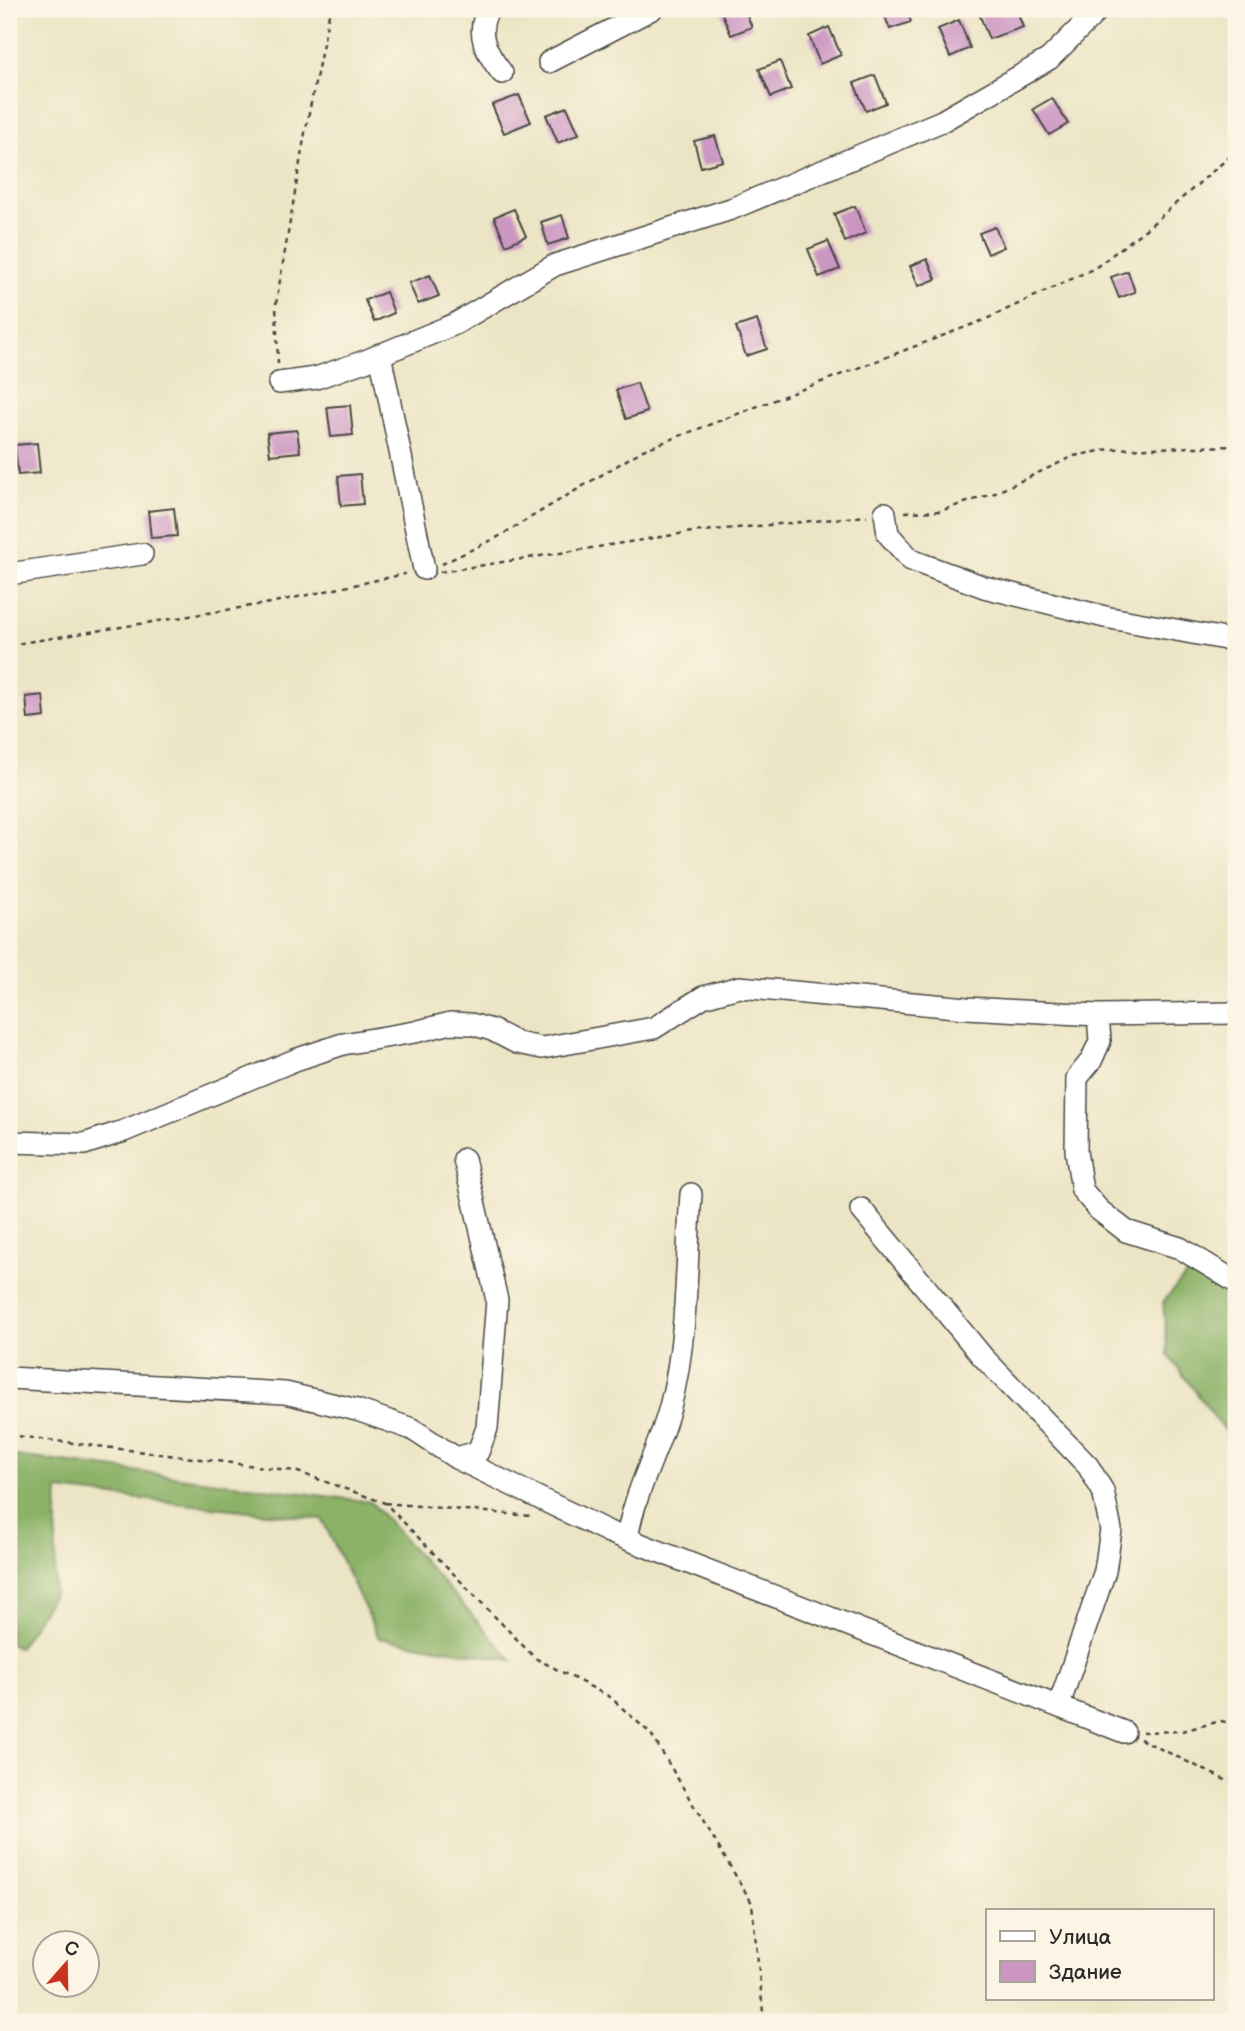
<svg xmlns="http://www.w3.org/2000/svg" width="1245" height="2031" font-family="'Balsamiq Sans',sans-serif">
<style>
.forest{fill:#8cb267;stroke:#5c6e49;stroke-width:2}
.building{fill:#cc96c3}
.lines{fill:none;stroke-linecap:round;stroke-linejoin:round}
.minor-casing{stroke:#484742;stroke-width:24}
.path{stroke:#484742;stroke-width:2.5;stroke-dasharray:5 5;stroke-linecap:butt}
.minor{stroke:#fff;stroke-width:21}
</style>
<rect width="100%" height="100%" fill="#fcf5e5"/>
<filter id="ink" filterUnits="userSpaceOnUse"><feTurbulence type="fractalNoise" baseFrequency=".0143" numOctaves="2"/><feDisplacementMap in="SourceGraphic" scale="14" xChannelSelector="R" yChannelSelector="G"/><feConvolveMatrix kernelMatrix="1 2 1 2 8 2 1 2 1" color-interpolation-filters="sRGB"/></filter>
<filter id="wash" filterUnits="userSpaceOnUse"><feTurbulence type="fractalNoise" baseFrequency=".00686" numOctaves="4" result="noise"/><feDisplacementMap in="SourceGraphic" scale="28" xChannelSelector="R" yChannelSelector="G"/><feGaussianBlur stdDeviation="1.57" result="paint"/><feColorMatrix in="noise" values="0 0 0 0 0 0 0 0 0 0 0 0 0 0 0 0 0 1.4 0 .05"/><feComposite in="paint" operator="in"/></filter>
<g filter="url(#wash)">
<rect width="100%" height="100%" fill="#ece5c5"/>
<path class="forest" d="M1189,1272L1236,1299V1446L1168,1355L1163,1302Z
M9,1455L371,1502L512,1660L379,1638L322,1519L58,1490L54,1593L19,1648L9,1642Z"/>
<g id="blocks">
<path class="building" d="M720,9H744L752,27L731,35Z
M882,9H906L911,22L890,29Z
M985,9H1016L1023,27L989,39L978,11Z
M959,20L970,48L950,57L938,29Z
M829,27L841,55L820,64L809,36Z
M780,61L791,89L771,97L759,69Z
M875,75L886,103L866,111L854,83Z
M519,95L531,122L504,133L492,105Z
M1052,98L1068,124L1049,135L1033,109Z
M567,107L579,134L558,143L546,115Z
M715,136L723,161L701,167L694,141Z
M855,206L866,233L845,242L834,214Z
M514,209L526,236L506,245L494,217Z
M562,215L569,238L548,245L541,222Z
M995,227L1004,247L988,254L979,233Z
M828,241L840,269L819,277L808,249Z
M927,259L936,279L919,286L910,266Z
M1128,271L1135,292L1119,298L1111,277Z
M430,275L439,296L418,304L409,283Z
M386,292L394,313L374,322L365,300Z
M757,320L767,349L746,356L736,327Z
M637,383L647,412L626,419L616,390Z
M350,405L353,435L331,437L327,407Z
M297,430L300,452L270,455L267,433Z
M37,443L40,473L18,475L15,445Z
M360,474L363,504L341,506L338,476Z
M174,508L177,536L151,538L148,511Z
M43,695L45,717L28,719L26,697Z"/>
</g>
</g>
<g filter="url(#ink)">
<use href="#blocks" fill-opacity="0" stroke="#484742" stroke-width="2"/>
<g class="lines">
<g class="minor-casing">
<path id="minor" d="M489,9C474,32 487,54 502,73
M549,62L652,9
M380,354L424,569
M279,383L316,378L365,361L455,324L555,265L731,209L942,121L1049,59L1099,9
M885,513L888,534L911,560L984,587L1105,617L1236,641
M9,574L142,554
M1098,1015L1100,1041L1091,1061L1077,1078L1076,1151L1082,1190L1099,1210L1126,1231L1180,1248L1236,1282
M9,1142L84,1144L124,1131L295,1060L343,1044L415,1032L451,1023L471,1024L492,1030L517,1043L542,1048L654,1028L703,997L739,987L967,1008L1098,1015L1236,1013
M861,1209L982,1356L1088,1466L1103,1491L1111,1530L1105,1571L1059,1705
M9,1378L285,1393L357,1410L412,1429L456,1458L609,1532L1124,1732
M456,1458L478,1452L487,1428L497,1300L464,1159
M627,1539C634,1492 658,1452 670,1407C688,1339 686,1263 691,1194"/>
</g>
<path class="path" d="M278,364L276,304L305,133L330,9
M905,512L940,511L995,493L1074,456L1110,449L1236,446
M442,564L498,537L643,450L984,320L1095,268L1151,225L1236,151
M440,572L692,532L867,516
M9,645L270,603L405,574
M9,1435L295,1471L385,1503L535,1658L610,1697L651,1734L752,1903L764,2022
M385,1503L531,1516
M1142,1732L1182,1731L1221,1721L1236,1724
M1140,1739L1236,1785"/>
<use href="#minor" class="minor"/>
</g>
</g>
<rect width="1245" height="2031" fill="none" stroke="#fcf5e5" stroke-width="35"/>
<rect x="986" y="1909" width="228" height="91" fill="#fcf5e5" stroke="#a8a49b" stroke-width="2"/>
<rect x="1000" y="1931" width="35" height="10" fill="#ffffff" stroke="#a8a49b" stroke-width="2"/>
<text x="1049" y="1944" font-size="21" fill="#2b2b2b">Улица</text>
<rect x="1000" y="1961" width="35" height="21" fill="#cc96c3" stroke="#a8a49b" stroke-width="2"/>
<text x="1049" y="1979" font-size="21" fill="#2b2b2b">Здание</text>
<g transform="translate(66 1964) rotate(20)"><circle r="33" fill="#fcf5e5" stroke="#a8a49b" stroke-width="2"/>
<path d="M0-5L12 26L0 18L-12 26Z" fill="#c8321e"/>
<text y="-10" font-size="19" font-weight="bold" text-anchor="middle" fill="#2b2b2b">С</text>
</g>
</svg>
